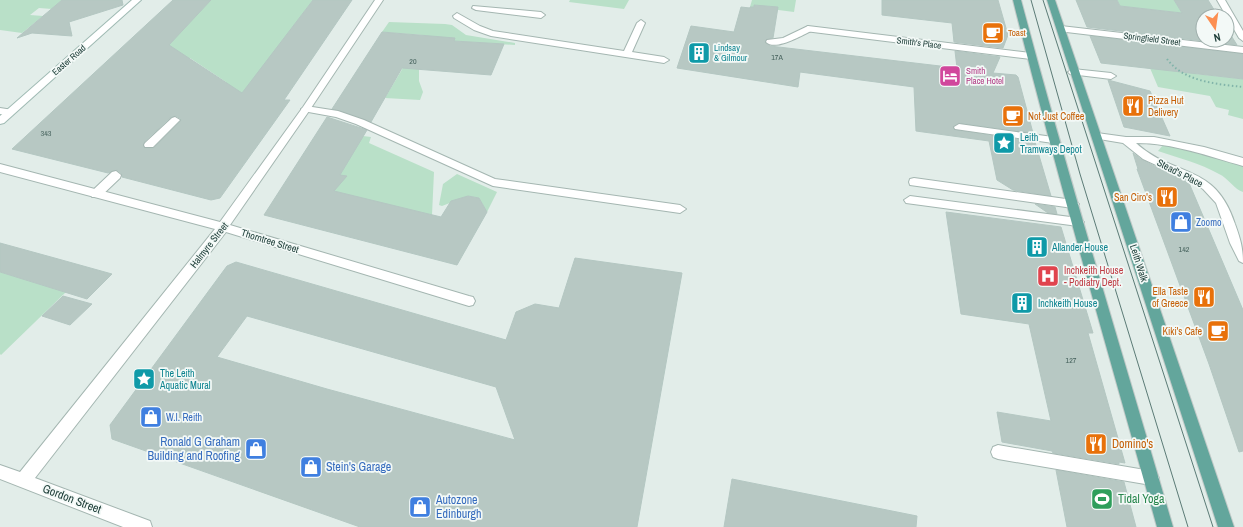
<svg xmlns="http://www.w3.org/2000/svg" width="1243" height="527" font-family="'Archivo Narrow',sans-serif">
<style>
.green{fill:#b9e0c8}
.building{fill:#b7c8c3;stroke:#b4c7c2;fill-rule:evenodd}
.lines{fill:none;stroke-linecap:round;stroke-linejoin:round}
.lane-casing{stroke:#a4b6b1;stroke-width:2}
.street-casing{stroke:#a4b6b1;stroke-width:2}
.secondary-casing{stroke:#9fbab3;stroke-width:2}
.primary-casing{stroke:#c1cac8;stroke-width:2}
.path{stroke:#80b3a9;stroke-width:2;stroke-dasharray:1.5 2.5;stroke-linecap:butt}
.lane{fill:#fff;fill-rule:evenodd}
.street{fill:#fff;fill-rule:evenodd}
.secondary{fill:#fff;fill-rule:evenodd}
.primary{fill:#63a69c;fill-rule:evenodd}
.tram{stroke:#5b7b76;stroke-width:1}
.labels{text-anchor:middle;dominant-baseline:central;stroke-width:3.5;stroke-linejoin:round;paint-order:stroke}
.number-label{font-size:8px;fill:#46625d}
.far-food-label{font-size:9px;fill:#c56008;stroke:#f3f9f7;text-anchor:start}
.far-street-label{font-size:9px;fill:#20403b;stroke:#f3f9f7}
.far-culture-label{font-size:9px;fill:#0d838f;stroke:#f3f9f7;text-anchor:start}
.far-hotel-label{font-size:9px;fill:#b23c85;stroke:#f3f9f7;text-anchor:start}
.food-label{font-size:10px;fill:#c56008;stroke:#f3f9f7;text-anchor:end}
.culture-label{font-size:10px;fill:#0d838f;stroke:#f3f9f7;text-anchor:start}
.street-label{font-size:10px;fill:#20403b;stroke:#f3f9f7}
.shop-label{font-size:10px;fill:#366cbe;stroke:#f3f9f7;text-anchor:start}
.health-label{font-size:10px;fill:#be3a42;stroke:#f3f9f7;text-anchor:start}
.near-shop-label{font-size:12px;fill:#366cbe;stroke:#f3f9f7;text-anchor:start}
.near-food-label{font-size:12px;fill:#c56008;stroke:#f3f9f7;text-anchor:start}
.near-street-label{font-size:12px;fill:#20403b;stroke:#f3f9f7}
.near-leisure-label{font-size:12px;fill:#27864d;stroke:#f3f9f7;text-anchor:start}
</style>
<rect width="100%" height="100%" fill="#e2ede9"/>
<path class="green" d="M0,0H62L52,9L39,8L30,15L43,16L22,33L0,30Z
M211,0H313L243,93L189,155L155,146L181,124L189,125L226,82L190,58L136,112L99,110Z
M570,0H629L624,9L569,2Z
M752,0H796L794,12L763,8V6L754,5V7H750Z
M1117,0H1174L1182,13L1120,6Z
M389,22L445,24L452,25L466,35L515,43V45L454,41L422,35L382,32Z
M1147,61L1190,64L1196,74L1243,79V119L1228,115L1229,110L1216,107L1210,96L1158,87Z
M404,66H419V81L423,92L420,100L385,98Z
M363,136L371,137L369,143L434,172L432,215L330,192Z
M1163,145L1223,157L1243,164V192C1235,190 1228,178 1219,174C1200,163 1178,158 1158,151Z
M457,174L497,192L487,212L479,198L468,196L442,206L439,205L443,184Z
M0,272L66,292L1,355L0,354Z"/>
<path class="building" d="M62,0H122L123,5L69,22L72,36L32,33L17,38Z
M173,0H211L169,45L242,93L313,0H352L284,100H290L220,198L211,200L122,177V174L117,170L108,173L12,149ZM176,116L181,119V121L154,148H144V142L171,117Z
M882,0H998L1008,35L1003,48L954,42L952,23L882,15Z
M1076,0H1117L1120,6L1182,13L1174,0H1208L1218,16H1203V40H1227V29L1237,45L1087,27Z
M754,5L778,7L773,38L767,39L765,41L770,46L957,68L955,51L1000,57L993,73L1016,75L1018,77L1033,133L959,123L953,128L955,130L1035,142L1051,196L1013,190L997,180L989,141L916,131L914,87L800,72L798,87L677,68L691,26L734,32L741,7L750,8V7H754Z
M382,32L455,38L454,41L504,44L491,75L402,68L371,122L332,109Z
M1090,36L1243,54V79L1101,63Z
M1108,80L1150,91L1170,136L1124,127Z
M327,117L367,130L340,175L347,176L334,191L441,217L451,201L468,196L479,198L487,212L457,265L264,215Z
M1133,153L1142,160L1189,183L1243,310V451L1239,452L1209,364L1137,169H1138Z
M1035,204L1055,207L1057,214L1048,213Z
M946,212L1061,227L1093,333H1088L1125,463L1119,462V464L1053,453L1052,451L1002,442L997,412L1051,421L1029,324L961,314Z
M0,243L51,257L112,274L87,299L0,272Z
M575,258L682,273L637,527H360L112,439L110,425L227,266L236,262L506,340L516,312L535,304L559,308ZM247,316L496,387L515,440L327,389L217,357Z
M63,296L92,304L70,325L42,316Z
M1056,470L1124,482L1136,527H1067Z
M732,479L917,516L916,527H724Z"/>
<g class="lines">
<g class="lane-casing">
<path id="lane" d="M473,6L541,12L545,15L541,18L476,10L472,8Z
M457,13L480,26L493,31L624,51L637,23L641,20L645,23L632,52L664,57L669,60L664,63L491,36L474,30L454,18L453,16Z
M808,26L812,29L811,31C801,36 775,51 766,42L767,40L783,38Z
M1073,69L1111,73L1116,76L1111,79L1070,74L1068,72Z
M306,106L338,111L364,120L495,179L680,205L686,209L680,213L493,186L356,124L336,117L303,111L301,109Z
M175,117L180,120L153,147H145L144,145L145,143L172,118Z
M959,124L1053,137L1058,140L1053,143L955,129L954,127Z
M116,171L121,175L120,178L100,197H92L91,194L92,191L112,172Z
M914,178L1073,200L1079,204L1073,208L910,185L909,182L910,179Z
M910,196L1078,218L1084,222L1078,226L906,203L904,200Z
M998,445L1151,471L1156,473L1159,478L1156,483L1151,485L998,459L993,457L991,452L993,447Z"/>
</g>
<g class="street-casing">
<path id="street" d="M375,0H383L309,111L230,225L469,296L473,297L475,301L473,305L469,306L226,232L35,478L150,521L152,527H123L0,479V465L20,472L215,229L0,172V164L220,222L303,107Z
M1217,0H1225L1243,31V41L1239,38Z
M808,26L1031,53L1035,56L1031,59L805,31L804,29Z
M1061,26L1243,47V53L1058,31V27Z
M0,108L13,110L15,112L10,115L0,114Z
M1097,133L1126,137H1154L1204,147L1243,158V166C1208,156 1173,143 1136,143C1174,178 1215,162 1235,224C1240,238 1243,247 1243,263L1239,261L1230,243L1216,203L1203,189L1180,176L1143,159L1123,143L1093,138L1092,136L1093,134Z"/>
</g>
<g class="secondary-casing">
<path id="secondary" d="M132,0H141L4,123L0,124V116Z"/>
</g>
<g class="primary-casing">
<path id="primary" d="M1013,0H1021C1068,177 1122,352 1173,527H1157C1108,351 1057,177 1013,0Z
M1047,0H1055L1234,527H1218Z"/>
</g>
<path class="path" d="M1167,59C1184,82 1217,84 1243,87"/>
<use href="#lane" class="lane"/>
<use href="#street" class="street"/>
<use href="#secondary" class="secondary"/>
<use href="#primary" class="primary"/>
<path class="tram" d="M1031,0L1080,174L1188,527
M1043,0L1213,527"/>
</g>
<defs>
<g id="cafe-square" transform="scale(1.15)"><rect x="-9" y="-9" width="18" height="18" rx="4" fill="#e8710a" stroke="#f3f9f7"/><path d="M-5.5-4.5H6V0H3Q3 3.5 0 3.5H-2.5Q-5.5 3.5-5.5 0ZM3-3.2v2h1.7v-2ZM-6 4.5H4V6H-6Z" fill="#fff"/></g>
<g id="building-square" transform="scale(1.15)"><rect x="-9" y="-9" width="18" height="18" rx="4" fill="#0f9aa8" stroke="#f3f9f7"/><path d="M-4-6H4V6H1V3H-1V6H-4ZM-2.5-4.3h1.7v1.8h-1.7ZM.8-4.3h1.7v1.8H.8ZM-2.5-1h1.7V.8h-1.7ZM.8-1h1.7V.8H.8Z" fill="#fff"/></g>
<g id="hotel-square" transform="scale(1.15)"><rect x="-9" y="-9" width="18" height="18" rx="4" fill="#d1479c" stroke="#f3f9f7"/><path d="M-6-4.5h1.5V1H6V5H4.5V3h-9V5H-6ZM-4 0a1.8 1.8 0 1 1 3.6 0ZM.5 0V-2.5h3Q6-2.5 6 0Z" fill="#fff"/></g>
<g id="restaurant-square" transform="scale(1.15)"><rect x="-9" y="-9" width="18" height="18" rx="4" fill="#e8710a" stroke="#f3f9f7"/><path d="M-5-6h1v4h1v-4h1v4h1v-4h1v5L-1.5 .5V6h-2V.5L-5-1ZM5-6V6H3V1.5H1.5Q1.5-4 5-6Z" fill="#fff"/></g>
<g id="sight-square" transform="scale(1.15)"><rect x="-9" y="-9" width="18" height="18" rx="4" fill="#0f9aa8" stroke="#f3f9f7"/><path d="M0-6L1.8-2.2L6-1.7L2.9 1.2L3.7 5.4L0 3.3L-3.7 5.4L-2.9 1.2L-6-1.7L-1.8-2.2Z" fill="#fff"/></g>
<g id="shop-square" transform="scale(1.15)"><rect x="-9" y="-9" width="18" height="18" rx="4" fill="#3f7fe0" stroke="#f3f9f7"/><path d="M-5-2.5h2.3a2.7 3.5 0 0 1 5.4 0H5L5.5 6h-11ZM-1.5-2.5h3a1.5 2.3 0 0 0-3 0Z" fill="#fff"/></g>
<g id="hospital-square" transform="scale(1.15)"><rect x="-9" y="-9" width="18" height="18" rx="4" fill="#e0444e" stroke="#f3f9f7"/><path d="M-5-5h3v3.5h4V-5h3V5h-3V1.5h-4V5h-3Z" fill="#fff"/></g>
<g id="stadium-square" transform="scale(1.15)"><rect x="-9" y="-9" width="18" height="18" rx="4" fill="#2e9e5b" stroke="#f3f9f7"/><path d="M0-5a6.5 5 0 1 0 0 10a6.5 5 0 1 0 0-10ZM-3.5-1.8h7v3.6h-7Z" fill="#fff"/></g>
</defs>
<g fill-rule="evenodd">
<use href="#cafe-square" x="993" y="33"/>
<use href="#building-square" x="699" y="53"/>
<use href="#hotel-square" x="950" y="76"/>
<use href="#restaurant-square" x="1133" y="106"/>
<use href="#cafe-square" x="1013" y="116"/>
<use href="#sight-square" x="1004" y="143"/>
<use href="#restaurant-square" x="1167" y="197"/>
<use href="#shop-square" x="1181" y="222"/>
<use href="#building-square" x="1037" y="247"/>
<use href="#hospital-square" x="1048" y="276"/>
<use href="#restaurant-square" x="1204" y="297"/>
<use href="#building-square" x="1022" y="303"/>
<use href="#cafe-square" x="1218" y="331"/>
<use href="#sight-square" x="144" y="379"/>
<use href="#shop-square" x="151" y="417"/>
<use href="#restaurant-square" x="1096" y="444"/>
<use href="#shop-square" x="256" y="449"/>
<use href="#shop-square" x="311" y="467"/>
<use href="#stadium-square" x="1102" y="499"/>
<use href="#shop-square" x="420" y="507"/>
</g>
<g class="labels">
<g class="number-label">
<text x="777" y="57">17A</text>
<text x="413" y="61">20</text>
<text x="46" y="133">343</text>
<text x="1184" y="249">142</text>
<text x="1071" y="360">127</text>
</g>
<g class="far-food-label">
<text x="1008" y="33">Toast</text>
</g>
<g class="far-street-label">
<text transform="translate(1152 39) rotate(7)">Springfield Street</text>
<text transform="translate(919 43) rotate(7)">Smith's Place</text>
<text transform="translate(69 60) rotate(-41)">Easter Road</text>
</g>
<g class="far-culture-label">
<text x="714" y="48">Lindsay<tspan x="714" dy="10">&amp; Gilmour</tspan></text>
</g>
<g class="far-hotel-label">
<text x="966" y="71">Smith<tspan x="966" dy="10">Place Hotel</tspan></text>
</g>
<g class="food-label">
<text x="1148" y="100" text-anchor="start">Pizza Hut<tspan x="1148" dy="12">Delivery</tspan></text>
<text x="1028" y="116" text-anchor="start">Not Just Coffee</text>
<text x="1152" y="197">San Ciro's</text>
<text x="1188" y="291">Ella Taste<tspan x="1188" dy="12">of Greece</tspan></text>
<text x="1202" y="331">Kiki's Cafe</text>
</g>
<g class="culture-label">
<text x="1020" y="137">Leith<tspan x="1020" dy="12">Tramways Depot</tspan></text>
<text x="1052" y="247">Allander House</text>
<text x="1038" y="303">Inchkeith House</text>
<text x="160" y="373">The Leith<tspan x="160" dy="12">Aquatic Mural</tspan></text>
</g>
<g class="street-label">
<text transform="translate(1180 173) rotate(27)">Stead's Place</text>
<text transform="translate(270 241) rotate(17)">Thorntree Street</text>
<text transform="translate(209 245) rotate(-52)">Halmyre Street</text>
<text transform="translate(1139 263) rotate(72)">Leith Walk</text>
</g>
<g class="shop-label">
<text x="1196" y="222">Zoomo</text>
<text x="166" y="417">W.I. Reith</text>
</g>
<g class="health-label">
<text x="1064" y="270">Inchkeith House<tspan x="1064" dy="12">- Podiatry Dept.</tspan></text>
</g>
<g class="near-shop-label">
<text x="240" y="442" text-anchor="end">Ronald G Graham<tspan x="240" dy="14">Building and Roofing</tspan></text>
<text x="326" y="467">Stein's Garage</text>
<text x="436" y="500">Autozone<tspan x="436" dy="14">Edinburgh</tspan></text>
</g>
<g class="near-food-label">
<text x="1112" y="444">Domino's</text>
</g>
<g class="near-street-label">
<text transform="translate(72 499) rotate(21)">Gordon Street</text>
</g>
<g class="near-leisure-label">
<text x="1118" y="499">Tidal Yoga</text>
</g>
</g>
<g transform="translate(1215 28) rotate(167)"><circle r="19" fill="#f3f9f7" stroke="#9fafac"/>
<path d="M0-3L7 15L0 10L-7 15Z" fill="#fc8f51"/>
<text y="-6" font-size="11" font-weight="bold" text-anchor="middle" fill="#20403b">N</text>
</g>
</svg>
